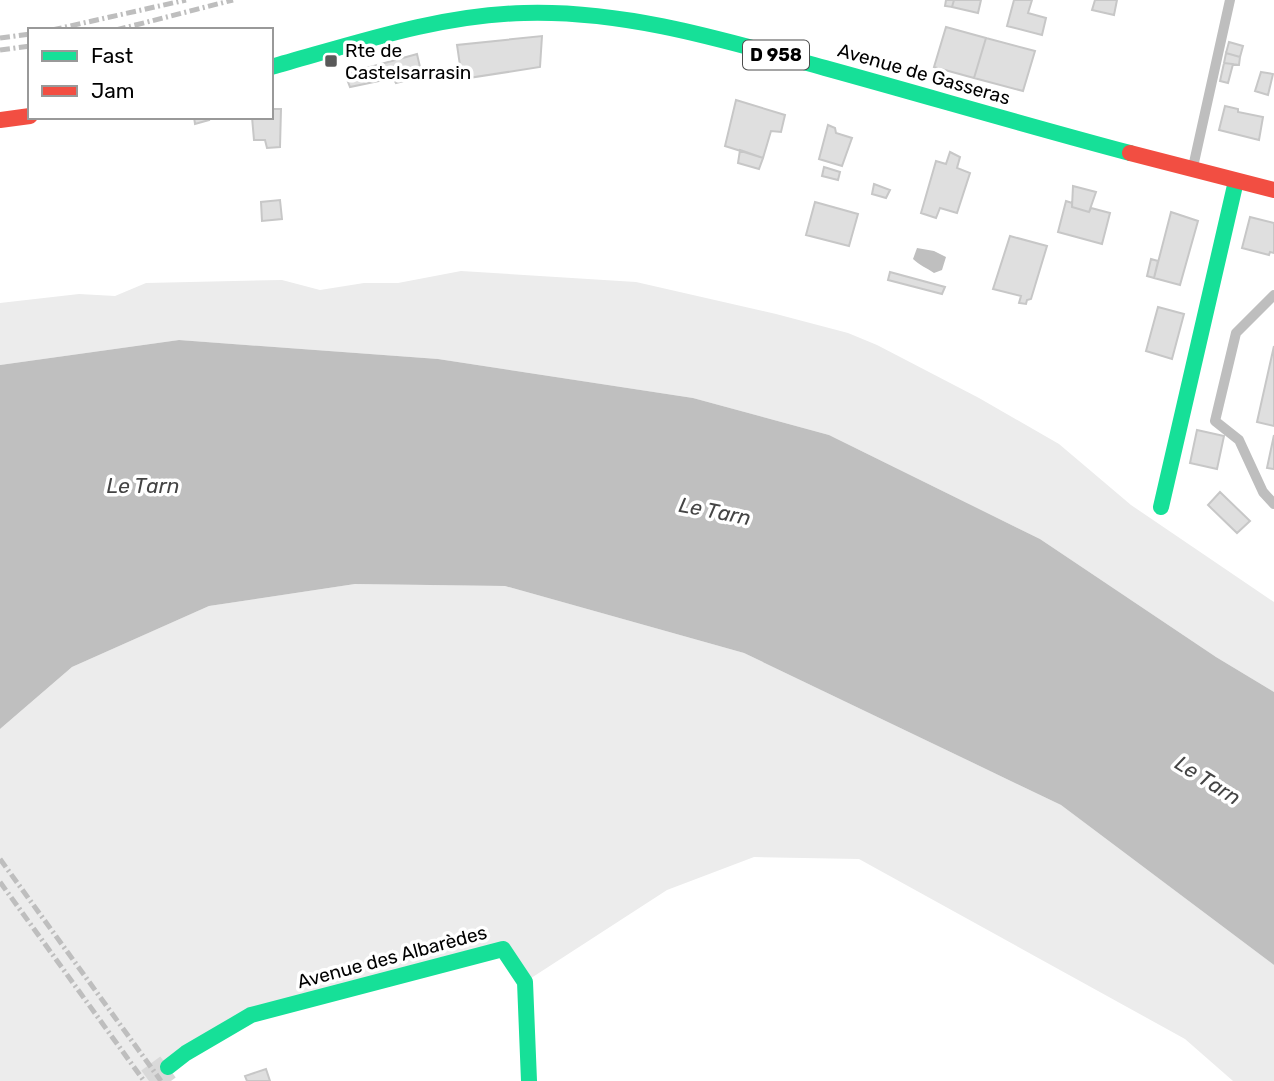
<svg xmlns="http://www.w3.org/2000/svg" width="1274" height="1081" font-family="Rubik,sans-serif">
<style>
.green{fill:#ececec}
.water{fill:#bfbfbf}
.building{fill:#dfdfdf;stroke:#c7c7c7;stroke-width:2}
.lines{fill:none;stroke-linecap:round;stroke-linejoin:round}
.secondary-tunnel{stroke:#d9d9d9;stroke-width:26;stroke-dasharray:26 13;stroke-linecap:butt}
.lane{stroke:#bebebe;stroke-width:10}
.fast{stroke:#16e098;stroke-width:16}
.jam{stroke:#f24e42;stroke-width:16}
.rail{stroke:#bebebe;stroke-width:5;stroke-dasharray:10 3.5 2 3.5;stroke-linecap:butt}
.poi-dot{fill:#595959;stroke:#fff;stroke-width:2.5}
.labels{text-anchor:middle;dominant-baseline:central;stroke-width:7;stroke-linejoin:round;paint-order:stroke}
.shield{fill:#fff;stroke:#4c4c4c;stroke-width:2}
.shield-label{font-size:18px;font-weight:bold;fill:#000}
.poi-label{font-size:19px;fill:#000;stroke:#fff;text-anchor:start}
.street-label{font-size:19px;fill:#000;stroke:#fff}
.water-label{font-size:21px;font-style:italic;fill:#444;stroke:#fff}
</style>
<rect width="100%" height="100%" fill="#fff"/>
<path class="green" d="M461,271L636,282L776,314L848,333L877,345L979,398L1059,444L1131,505L1274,602V692L1216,657L1040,539L829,435L693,398L438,359L179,340L0,365V303L79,294L115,296L146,283L282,280L320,290L364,283H398Z
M355,584L505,586L744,653L1061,805L1274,965V1081H1233L1185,1039L859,859L754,857L667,890L525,982L503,949L251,1015L186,1053L149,1081H0V729L72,667L209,606Z"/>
<path class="water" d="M917,248L934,251L946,257L942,270L934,273C927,268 919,265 913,259Z
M179,340L438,359L693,398L829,435L1040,539L1216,657L1274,692V965L1061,805L744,653L505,586L355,584L209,606L72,667L0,729V365Z"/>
<path class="building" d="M946,0H954L952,7L945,6Z
M954,0H981L978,13L952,7Z
M1014,0H1032L1028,13L1046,18L1042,35L1007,26Z
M1095,0H1117L1114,15L1092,10Z
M946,27L986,38L974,78L934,67Z
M542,36L540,67L462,79L457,45Z
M986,38L1035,51L1023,91L974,78Z
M1229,42L1243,46L1240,57L1226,53Z
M1226,53L1240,57L1239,65L1224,63Z
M417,54L422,76L396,83L393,78L350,87L345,74Z
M1224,63L1233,64L1228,83L1220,81Z
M1261,72L1273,74L1268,95L1255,91Z
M736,100L785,115L781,132L771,131L763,158L725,146Z
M1225,106L1238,109V112L1263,117L1259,140L1219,130Z
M271,109H281L280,147L267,148L265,140H254L252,117H271Z
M194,117H208L209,120L195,124Z
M828,125L835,128L836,133L852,138L842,166L819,159Z
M740,150L763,158L759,169L738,163Z
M950,152L960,157L957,168L970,173L957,213L940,208L936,218L921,213L936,161L946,164Z
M824,167L840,172L838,180L822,176Z
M874,184L890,190L886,198L872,194Z
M1073,186L1096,192L1089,212L1072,207Z
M280,200L282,219L262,221L261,202Z
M1066,201L1072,203V207L1089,212L1091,208L1110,213L1102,244L1058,232Z
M815,202L858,214L849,246L806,235Z
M1171,212L1198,221L1180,285L1154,278Z
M1250,217L1274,223V253L1270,252L1269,255L1242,248Z
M1010,236L1047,246L1031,299L1027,300L1026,304L1019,303L1021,296L993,289Z
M1151,259L1158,261L1154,278L1147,276Z
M890,272L945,287L942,294L888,280Z
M1158,307L1184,314L1172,359L1146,351Z
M1274,346V426L1257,422Z
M1197,430L1224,436L1217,469L1190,463Z
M1274,435V469L1267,468Z
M1220,492L1250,521L1237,533L1208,505Z
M266,1069L270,1081H247L245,1076Z"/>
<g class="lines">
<path class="secondary-tunnel" d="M149,1081L168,1067"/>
<path class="lane" d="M1193,167L1230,0
M1274,295L1236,333L1215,421L1239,440L1263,492L1274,504"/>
<path class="fast" d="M271,67C354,44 438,15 524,13C627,10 727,41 825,68C927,96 1028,126 1130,153
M1161,507L1236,181
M168,1067L186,1053L251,1015L503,949L525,982L529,1081"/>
<path class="jam" d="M0,120L30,116
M1130,153L1274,190"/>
<path class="rail" d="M52,30L186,0
M116,30L233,0
M0,38L30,34
M0,50L30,46
M0,859L161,1081
M0,882L144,1081"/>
</g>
<rect class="poi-dot" x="324" y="54" width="14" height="14" rx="3.5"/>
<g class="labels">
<rect class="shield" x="743" y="40.5" width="66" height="29" rx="5"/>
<g class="shield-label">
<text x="776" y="55">D 958</text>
</g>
<g class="poi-label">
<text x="345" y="50">Rte de<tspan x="345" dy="22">Castelsarrasin</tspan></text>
</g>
<g class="street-label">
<text transform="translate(924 74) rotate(16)">Avenue de Gasseras</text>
<text transform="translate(392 957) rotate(-15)">Avenue des Albarèdes</text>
</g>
<g class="water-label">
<text x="143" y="485">Le Tarn</text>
<text transform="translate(715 511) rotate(11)">Le Tarn</text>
<text transform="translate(1208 780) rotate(32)">Le Tarn</text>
</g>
</g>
<rect x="28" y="28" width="245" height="91" fill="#ffffff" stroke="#999999" stroke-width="2"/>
<rect x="42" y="51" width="35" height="10" fill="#16e098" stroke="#999999" stroke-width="2"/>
<text x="91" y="63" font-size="21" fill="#000000">Fast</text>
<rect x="42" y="86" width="35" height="10" fill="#f24e42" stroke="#999999" stroke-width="2"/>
<text x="91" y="98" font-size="21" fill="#000000">Jam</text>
</svg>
